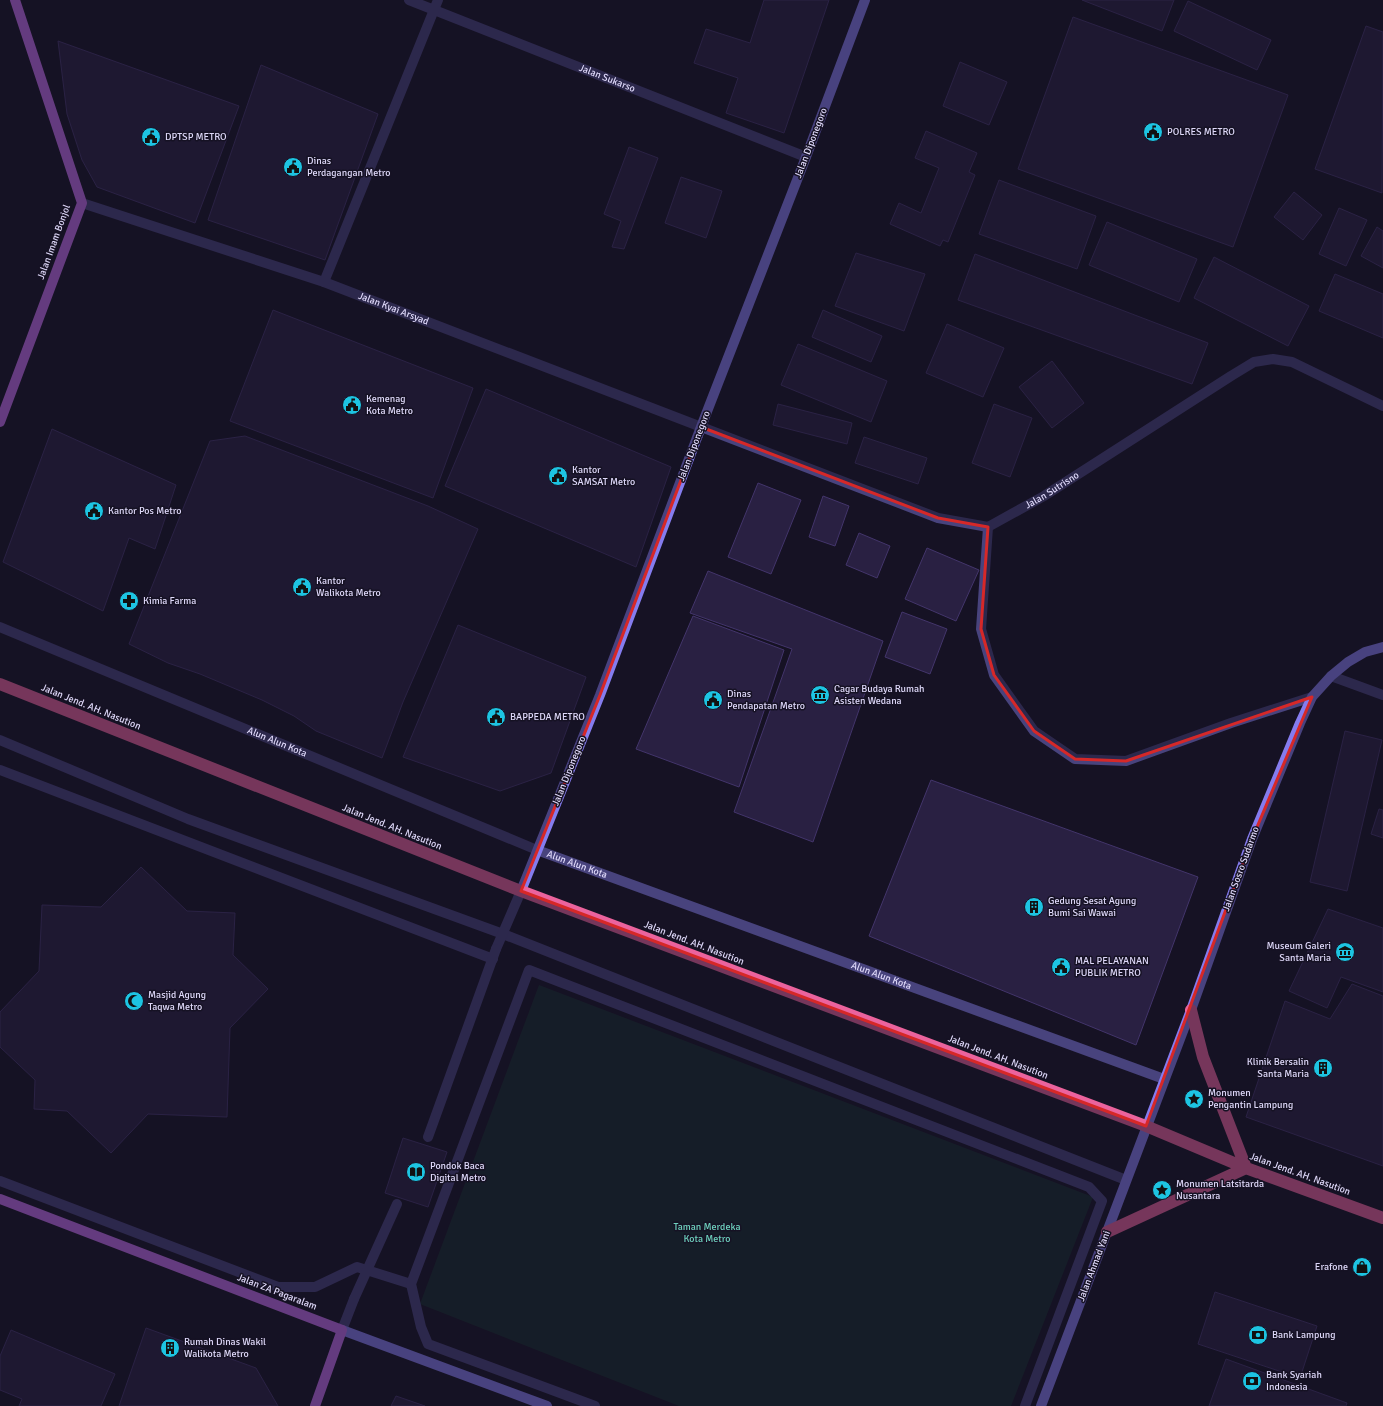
<svg xmlns="http://www.w3.org/2000/svg" width="1383" height="1406" font-family="Signika,sans-serif">
<style>
.green{fill:#162c2d}
.building{fill:#292042;stroke:#43356b}
.lines{fill:none;stroke-linecap:round;stroke-linejoin:round}
.lane{stroke:#48437d;stroke-width:10}
.street{stroke:#48437d;stroke-width:10}
.secondary{stroke:#857cee;stroke-width:10}
.primary{stroke:#c46eed;stroke-width:10}
.highway{stroke:#eb639d;stroke-width:12}
.marked{fill:none;stroke:#d62828;stroke-width:3;stroke-linejoin:round}
.labels{text-anchor:middle;dominant-baseline:central;stroke-width:3;stroke-linejoin:round;paint-order:stroke}
.street-label{font-size:10px;fill:#dfd9fa;stroke:#161224}
.poi-label{font-size:10px;fill:#dfd9fa;stroke:#161224;text-anchor:start}
.park-label{font-size:10px;fill:#6ed2be;stroke:#161224}
</style>
<rect width="100%" height="100%" fill="#161224"/>
<path class="green" d="M539,985L1093,1197L1011,1406H679L420,1304Z"/>
<path class="building" d="M764,0H829L784,133L726,113L738,78L694,63L706,29L750,43Z
M1082,0H1174L1162,31Z
M1188,1L1271,40L1257,70L1174,31Z
M1073,17L1288,95L1233,247L1018,169Z
M1366,26L1383,32L1382,193L1315,169Z
M58,41L239,106L195,223L97,187L82,160L67,114Z
M960,62L1007,82L989,125L943,106Z
M261,65L378,114L325,260L208,220Z
M926,131L977,153L969,172L975,175L948,242L943,240L940,246L890,224L899,203L921,213L939,168L915,158Z
M629,147L658,158L624,249L612,247L621,221L604,214Z
M681,177L722,191L706,238L665,223Z
M999,180L1096,216L1077,269L979,234Z
M1294,192L1322,215L1303,240L1274,217Z
M1339,208L1367,220L1346,266L1319,254Z
M1107,222L1197,259L1179,302L1089,265Z
M1377,227L1383,231V268L1361,256Z
M856,253L925,274L904,331L835,306Z
M975,254L1208,343L1192,384L958,300Z
M1214,257L1309,306L1288,346L1194,298Z
M1335,274L1383,294V338L1319,311Z
M273,310L473,388L433,498L230,421Z
M823,310L882,336L871,362L812,337Z
M947,324L1004,348L983,397L926,373Z
M798,344L887,381L871,422L781,385Z
M1052,361L1084,403L1052,428L1019,387Z
M486,389L671,467L636,567L445,486Z
M778,404L852,423L847,444L773,425Z
M994,404L1032,418L1010,477L972,463Z
M52,429L176,485L155,549L129,538L103,611L3,562Z
M245,436L428,506L478,529L403,702L382,758L316,731L294,716L262,700L200,674L168,663L129,644L210,441Z
M864,437L927,458L918,484L855,463Z
M758,483L801,500L771,574L728,557Z
M823,496L849,506L835,546L809,537Z
M859,533L890,546L877,578L846,565Z
M927,548L979,570L956,621L905,599Z
M708,571L883,641L813,842L734,812L792,649L690,613Z
M902,612L947,629L930,674L885,657Z
M693,616L784,650L739,787L636,749Z
M458,625L586,677L551,773L500,791L403,757Z
M1345,731L1382,740L1347,891L1310,882Z
M931,780L1198,877L1136,1045L869,936Z
M1379,809L1383,810V838L1371,834Z
M141,867L187,911L235,913L233,955L268,989L230,1028L227,1117L148,1114L111,1153L67,1111L34,1109L35,1080L0,1047V1012L39,971L42,905L101,907Z
M1328,909L1383,928V992L1341,977L1327,1008L1289,991Z
M1352,984L1383,996V1166L1246,1117L1285,1001L1330,1019Z
M403,1138L447,1152L428,1207L385,1193Z
M1215,1292L1317,1326L1300,1378L1198,1344Z
M146,1328L256,1368L278,1406H119Z
M11,1330L115,1374L101,1406H19L22,1399L0,1390V1356Z
M1226,1359L1347,1403L1346,1406H1209Z
M396,1396L425,1406H391Z"/>
<g class="lines">
<g class="lane">
<path id="s1" d="M0,627L537,850L1164,1079"/>
<path d="M0,740L188,819L503,934L1126,1180"/>
<path d="M496,949L521,891"/>
<path d="M342,1330L354,1299"/>
</g>
<g class="street">
<path id="s2" d="M409,0L806,157"/>
<path id="s3" d="M82,203L324,282L938,518L988,527L1044,496L1231,376L1254,362L1273,359L1292,362L1383,406"/>
<path d="M324,282L438,0"/>
<path d="M988,527L981,629L994,675L1034,731L1075,759L1126,761L1231,723L1312,697"/>
<path d="M1331,676L1383,695"/>
<path d="M0,770L493,959"/>
<path d="M428,1137L496,949"/>
<path d="M0,1181L278,1287H315L357,1267L411,1284"/>
<path d="M354,1299L397,1204"/>
<path d="M595,1406L428,1344L421,1327L411,1284L529,970L1089,1187L1102,1201L1025,1406"/>
</g>
<path class="secondary" d="M521,891L600,695L701,427L806,157L865,0
M342,1330L547,1406
M1041,1406L1191,1010L1252,839L1300,723L1312,697L1331,676L1348,662L1365,652L1383,647"/>
<path class="primary" d="M0,422L82,203L15,0
M0,1199L342,1330L315,1406"/>
<path class="highway" d="M0,684L521,891L1146,1126L1246,1168L1383,1218
M1107,1232L1246,1168L1203,1057L1191,1010"/>
</g>
<path d="M0 0H1383V1406H0ZM701,427L938,518L988,527L981,629L994,675L1034,731L1075,759L1126,761L1312,697L1252,839L1146,1126L521,891L600,695Z" fill="#161224" fill-opacity=".55" fill-rule="evenodd"/>
<path class="marked" d="M701,427L938,518L988,527L981,629L994,675L1034,731L1075,759L1126,761L1312,697L1252,839L1146,1126L521,891L600,695Z"/>
<defs>
<g id="civic-disc" transform="scale(1)"><circle r="9.5" fill="#1dc4e2" stroke="#161224"/><path d="M-.6-6.5H3V-4.5H.6V-3L4-1V1h2V6H-6V1h2V-1L-.6-3ZM-1.2 2.5V6h2.4V2.5Z" fill="#111"/></g>
<g id="pharmacy-disc" transform="scale(1)"><circle r="9.5" fill="#1dc4e2" stroke="#161224"/><path d="M-2-6h4v4h4v4h-4v4h-4v-4h-4v-4h4Z" fill="#111"/></g>
<g id="museum-disc" transform="scale(1)"><circle r="9.5" fill="#1dc4e2" stroke="#161224"/><path d="M0-6L6-3V-2H-6V-3ZM-5-1h2V3h-2ZM-1-1h2V3h-2ZM3-1h2V3H3ZM-6 4H6V6H-6Z" fill="#111"/></g>
<g id="building-disc" transform="scale(1)"><circle r="9.5" fill="#1dc4e2" stroke="#161224"/><path d="M-4-6H4V6H1V3H-1V6H-4ZM-2.5-4.3h1.7v1.8h-1.7ZM.8-4.3h1.7v1.8H.8ZM-2.5-1h1.7V.8h-1.7ZM.8-1h1.7V.8H.8Z" fill="#111"/></g>
<g id="mosque-disc" transform="scale(1)"><circle r="9.5" fill="#1dc4e2" stroke="#161224"/><path d="M3.5-4.9A6 6 0 1 0 3.5 4.9A5 5 0 1 1 3.5-4.9Z" fill="#111"/></g>
<g id="sight-disc" transform="scale(1)"><circle r="9.5" fill="#1dc4e2" stroke="#161224"/><path d="M0-6L1.8-2.2L6-1.7L2.9 1.2L3.7 5.4L0 3.3L-3.7 5.4L-2.9 1.2L-6-1.7L-1.8-2.2Z" fill="#111"/></g>
<g id="library-disc" transform="scale(1)"><circle r="9.5" fill="#1dc4e2" stroke="#161224"/><path d="M-6-4Q-3-5.5-.7-3.5V5Q-3 3-6 4ZM6-4Q3-5.5 .7-3.5V5Q3 3 6 4Z" fill="#111"/></g>
<g id="shop-disc" transform="scale(1)"><circle r="9.5" fill="#1dc4e2" stroke="#161224"/><path d="M-5-2.5h2.3a2.7 3.5 0 0 1 5.4 0H5L5.5 6h-11ZM-1.5-2.5h3a1.5 2.3 0 0 0-3 0Z" fill="#111"/></g>
<g id="bank-disc" transform="scale(1)"><circle r="9.5" fill="#1dc4e2" stroke="#161224"/><path d="M-6-4H6V4H-6ZM0-2.3a2.3 2.3 0 1 0 0 4.6a2.3 2.3 0 1 0 0-4.6Z" fill="#111"/></g>
</defs>
<g fill-rule="evenodd">
<use href="#civic-disc" x="1153" y="132"/>
<use href="#civic-disc" x="151" y="137"/>
<use href="#civic-disc" x="293" y="167"/>
<use href="#civic-disc" x="352" y="405"/>
<use href="#civic-disc" x="558" y="476"/>
<use href="#civic-disc" x="94" y="511"/>
<use href="#civic-disc" x="302" y="587"/>
<use href="#pharmacy-disc" x="129" y="601"/>
<use href="#museum-disc" x="820" y="695"/>
<use href="#civic-disc" x="713" y="700"/>
<use href="#civic-disc" x="496" y="717"/>
<use href="#building-disc" x="1034" y="907"/>
<use href="#museum-disc" x="1345" y="952"/>
<use href="#civic-disc" x="1061" y="967"/>
<use href="#mosque-disc" x="134" y="1001"/>
<use href="#building-disc" x="1323" y="1068"/>
<use href="#sight-disc" x="1194" y="1099"/>
<use href="#library-disc" x="416" y="1172"/>
<use href="#sight-disc" x="1162" y="1190"/>
<use href="#shop-disc" x="1362" y="1267"/>
<use href="#bank-disc" x="1258" y="1335"/>
<use href="#building-disc" x="170" y="1348"/>
<use href="#bank-disc" x="1252" y="1381"/>
</g>
<g class="labels">
<g class="street-label">
<text stroke="none"><textPath href="#s2" startOffset="213">Jalan Sukarso</textPath></text>
<text transform="translate(811 143) rotate(-69)">Jalan Diponegoro</text>
<text transform="translate(54 242) rotate(-70)">Jalan Imam Bonjol</text>
<text stroke="none"><textPath href="#s3" startOffset="329">Jalan Kyai Arsyad</textPath></text>
<text transform="translate(694 446) rotate(-69)">Jalan Diponegoro</text>
<text stroke="none"><textPath href="#s3" startOffset="1037">Jalan Sutrisno</textPath></text>
<text transform="translate(91 707) rotate(22)">Jalan Jend. AH. Nasution</text>
<text stroke="none"><textPath href="#s1" startOffset="300">Alun Alun Kota</textPath></text>
<text transform="translate(569 771) rotate(-68)">Jalan Diponegoro</text>
<text transform="translate(392 827) rotate(22)">Jalan Jend. AH. Nasution</text>
<text stroke="none"><textPath href="#s1" startOffset="624">Alun Alun Kota</textPath></text>
<text transform="translate(1241 869) rotate(-70)">Jalan Sosro Sudarmo</text>
<text transform="translate(694 943) rotate(21)">Jalan Jend. AH. Nasution</text>
<text stroke="none"><textPath href="#s1" startOffset="948">Alun Alun Kota</textPath></text>
<text transform="translate(998 1057) rotate(21)">Jalan Jend. AH. Nasution</text>
<text transform="translate(1300 1174) rotate(20)">Jalan Jend. AH. Nasution</text>
<text transform="translate(1094 1266) rotate(-69)">Jalan Ahmad Yani</text>
<text transform="translate(277 1292) rotate(21)">Jalan ZA Pagaralam</text>
</g>
<g class="poi-label">
<text x="1167" y="132">POLRES METRO</text>
<text x="165" y="137">DPTSP METRO</text>
<text x="307" y="161">Dinas<tspan x="307" dy="12">Perdagangan Metro</tspan></text>
<text x="366" y="399">Kemenag<tspan x="366" dy="12">Kota Metro</tspan></text>
<text x="572" y="470">Kantor<tspan x="572" dy="12">SAMSAT Metro</tspan></text>
<text x="108" y="511">Kantor Pos Metro</text>
<text x="316" y="581">Kantor<tspan x="316" dy="12">Walikota Metro</tspan></text>
<text x="143" y="601">Kimia Farma</text>
<text x="834" y="689">Cagar Budaya Rumah<tspan x="834" dy="12">Asisten Wedana</tspan></text>
<text x="727" y="694">Dinas<tspan x="727" dy="12">Pendapatan Metro</tspan></text>
<text x="510" y="717">BAPPEDA METRO</text>
<text x="1048" y="901">Gedung Sesat Agung<tspan x="1048" dy="12">Bumi Sai Wawai</tspan></text>
<text x="1331" y="946" text-anchor="end">Museum Galeri<tspan x="1331" dy="12">Santa Maria</tspan></text>
<text x="1075" y="961">MAL PELAYANAN<tspan x="1075" dy="12">PUBLIK METRO</tspan></text>
<text x="148" y="995">Masjid Agung<tspan x="148" dy="12">Taqwa Metro</tspan></text>
<text x="1309" y="1062" text-anchor="end">Klinik Bersalin<tspan x="1309" dy="12">Santa Maria</tspan></text>
<text x="1208" y="1093">Monumen<tspan x="1208" dy="12">Pengantin Lampung</tspan></text>
<text x="430" y="1166">Pondok Baca<tspan x="430" dy="12">Digital Metro</tspan></text>
<text x="1176" y="1184">Monumen Latsitarda<tspan x="1176" dy="12">Nusantara</tspan></text>
<text x="1348" y="1267" text-anchor="end">Erafone</text>
<text x="1272" y="1335">Bank Lampung</text>
<text x="184" y="1342">Rumah Dinas Wakil<tspan x="184" dy="12">Walikota Metro</tspan></text>
<text x="1266" y="1375">Bank Syariah<tspan x="1266" dy="12">Indonesia</tspan></text>
</g>
<g class="park-label">
<text x="707" y="1227">Taman Merdeka<tspan x="707" dy="12">Kota Metro</tspan></text>
</g>
</g>
</svg>
